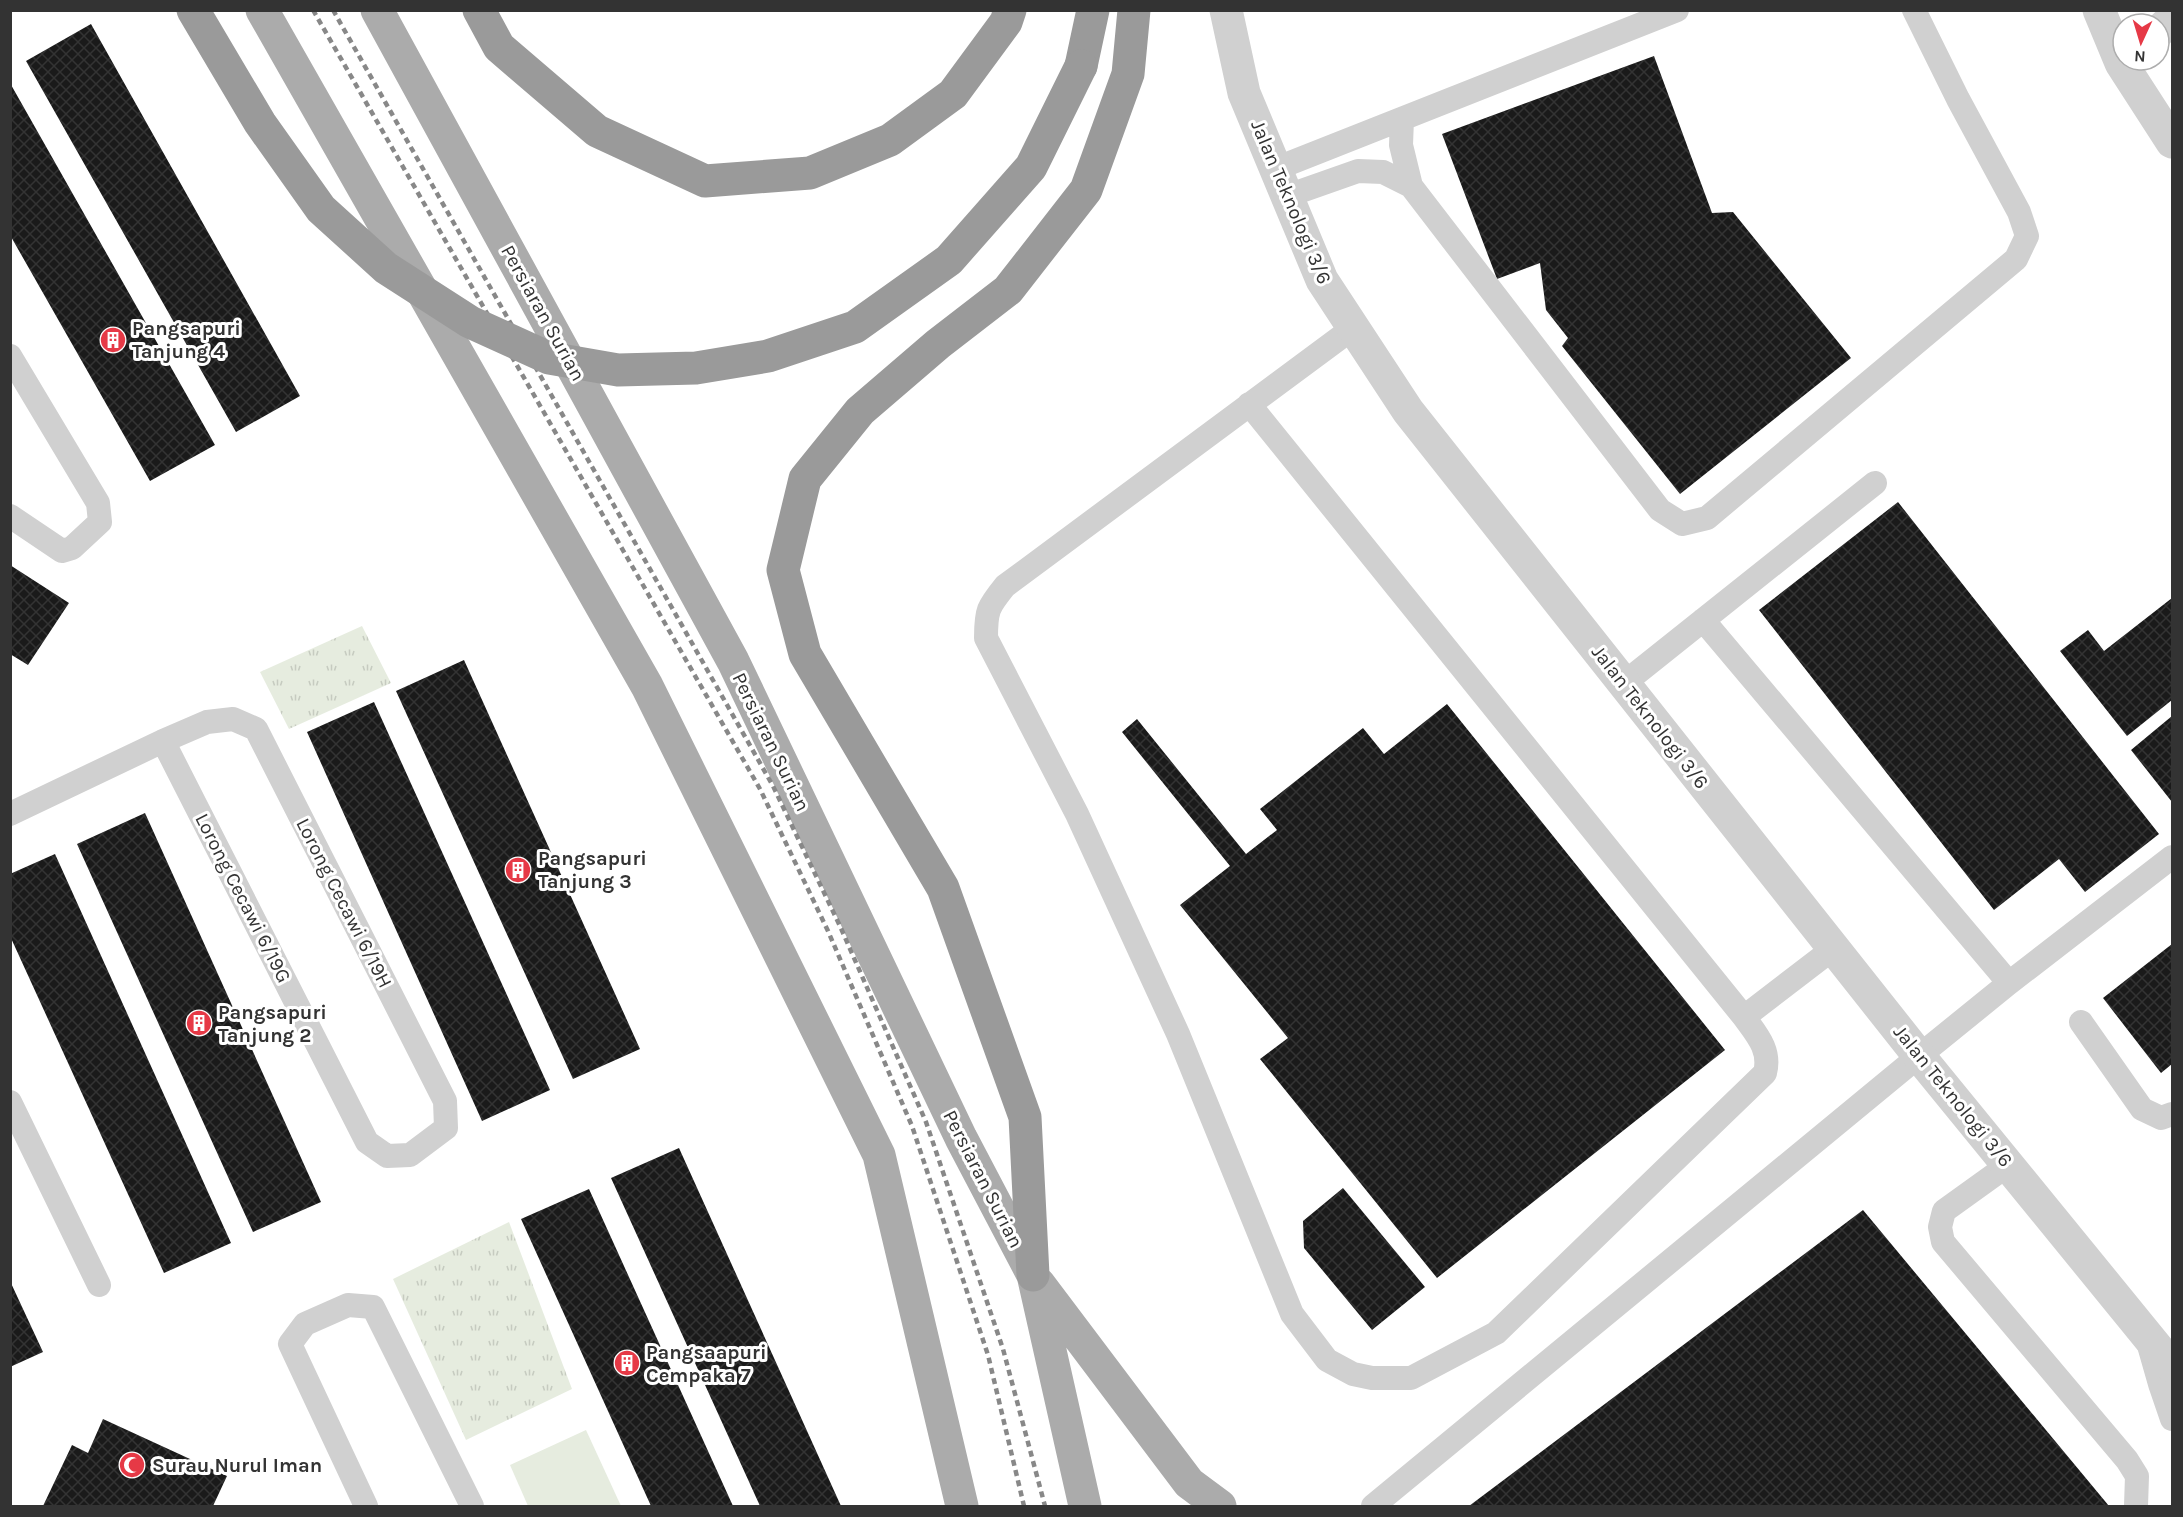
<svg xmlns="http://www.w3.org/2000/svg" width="2183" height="1517" font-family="Karla,sans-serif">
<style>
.grass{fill:url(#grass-tufts)}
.garden{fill:#e6ecdf}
.building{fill:url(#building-cross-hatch)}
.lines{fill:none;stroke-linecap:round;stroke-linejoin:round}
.service{stroke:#d0d0d0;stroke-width:24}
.minor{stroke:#d0d0d0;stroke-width:33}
.primary{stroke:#ababab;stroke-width:33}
.motorway{stroke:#9a9a9a;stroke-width:33}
.rail{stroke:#888;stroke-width:4.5;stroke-dasharray:6 4.5;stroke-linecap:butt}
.motorway-bridge{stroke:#9a9a9a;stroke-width:33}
.labels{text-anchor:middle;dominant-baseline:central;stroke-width:6;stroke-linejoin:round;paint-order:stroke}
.street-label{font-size:20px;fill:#333;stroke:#fff}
.poi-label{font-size:20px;font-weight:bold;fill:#333;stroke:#fff;text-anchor:start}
</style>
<defs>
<pattern id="grass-tufts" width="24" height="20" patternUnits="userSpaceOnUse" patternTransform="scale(1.5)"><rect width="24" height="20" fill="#e6ecdf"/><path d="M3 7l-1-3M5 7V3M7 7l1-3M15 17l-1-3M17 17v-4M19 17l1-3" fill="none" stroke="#c6cbc0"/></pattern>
<pattern id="building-cross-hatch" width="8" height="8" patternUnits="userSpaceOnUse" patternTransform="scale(1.5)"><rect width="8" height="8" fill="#1a1a1a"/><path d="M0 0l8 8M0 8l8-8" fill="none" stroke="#333"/></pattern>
</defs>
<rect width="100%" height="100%" fill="#fff"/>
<path class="grass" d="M362,626L391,683L289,729L260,672Z
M509,1222L572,1389L466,1440L393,1279Z"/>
<path class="garden" d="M586,1430L621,1506H528L510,1465Z"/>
<path class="building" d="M91,24L300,396L236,432L26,61Z
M1654,56L1712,213L1733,212L1851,358L1680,494L1562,346L1568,338L1546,310L1540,263L1497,279L1442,134Z
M10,83L215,445L150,481L10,235Z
M1898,502L2159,834L2085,892L2059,859L1994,910L1759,610Z
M10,565L69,603L28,665L10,654Z
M2172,598V700L2127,736L2060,651L2088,630L2104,651Z
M464,660L640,1049L573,1079L396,691Z
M374,702L550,1090L482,1121L307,732Z
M1447,704L1725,1050L1437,1278L1260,1059L1288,1038L1180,905L1230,866L1122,732L1137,719L1246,854L1277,830L1260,809L1363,728L1384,754Z
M2172,716V802L2131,750Z
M145,813L321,1202L253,1232L77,844Z
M55,854L231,1243L164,1273L10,936V874Z
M2172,944V1064L2161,1073L2103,998Z
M679,1148L841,1506H760L611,1178Z
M1343,1188L1425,1287L1372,1330L1304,1248L1303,1221Z
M589,1189L733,1506H651L521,1219Z
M1863,1210L2109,1506H1469Z
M10,1281L43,1352L10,1367Z
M103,1419L227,1476L213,1506H43L72,1445L88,1453Z"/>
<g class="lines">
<path class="service" d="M1402,119L1401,145L1411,186
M1275,169L1677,10
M1287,196L1358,171L1383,172L1411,186L1660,510L1682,524L1707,518L2016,259L2027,236L2019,212L1958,99L1914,10
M10,356L98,503L100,522L72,548L62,551L10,516
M1249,404L1744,1017C1757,1035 1771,1050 1765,1073L1496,1333L1411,1378H1372L1353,1374L1327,1360L1292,1314L1178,1034L1077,814L986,638C986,610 988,607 1005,586L1353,328
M1703,620L2009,983
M1623,684L1875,483
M10,814L163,741L207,722L233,719L256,729L445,1101L446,1128L410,1155L387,1156L367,1142L163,741
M1744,1017L1834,948
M2081,1022L2142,1109L2161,1118L2172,1114
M10,1102L99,1285
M2008,1165L1944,1211L1940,1227L1943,1242L2127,1460L2137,1476L2136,1506
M2148,1342L2160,1384L2172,1419
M366,1506L290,1344L305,1324L348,1305L373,1307L472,1506
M1373,1506L1919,1056L2009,983L2172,857"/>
<path class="minor" d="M1226,10L1244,93L1322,280L1408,411L1919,1056L2172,1366
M2099,10L2121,63L2172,142
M2159,31L2172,19"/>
<path class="primary" d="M262,10L647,686L879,1155L962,1506
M377,10L733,661L961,1138L1033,1275L1085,1506
M1039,1284L1189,1483L1220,1506"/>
<path class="motorway" d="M479,10L499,47L597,131L705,181L810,173L890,140L953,94L1006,22L1010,10
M1081,66L1093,10
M1033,1275L1025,1117L943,888L805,654L783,570L805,479L860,411L938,344L1008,290L1086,190L1128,74L1134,10"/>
<path class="rail" d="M313,10L760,789L828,931L912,1126L988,1355L1024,1506
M333,10L773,786L840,926L926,1122L1003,1349L1045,1506"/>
<path class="motorway-bridge" d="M193,10L260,123L321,209L386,268L470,322L549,358L618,370L696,368L768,356L855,327L949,260L1031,167L1081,66"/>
</g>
<defs>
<g id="building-disc" transform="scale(1.35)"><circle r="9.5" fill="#e63946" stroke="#fff"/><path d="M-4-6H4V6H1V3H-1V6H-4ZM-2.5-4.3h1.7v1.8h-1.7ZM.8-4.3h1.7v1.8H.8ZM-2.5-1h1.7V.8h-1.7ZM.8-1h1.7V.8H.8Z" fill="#fff"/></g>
<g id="mosque-disc" transform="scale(1.35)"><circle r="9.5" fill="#e63946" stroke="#fff"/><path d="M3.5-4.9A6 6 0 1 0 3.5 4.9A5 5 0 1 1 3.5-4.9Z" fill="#fff"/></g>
</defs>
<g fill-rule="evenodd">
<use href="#building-disc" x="113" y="340"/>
<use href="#building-disc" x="518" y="870"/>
<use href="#building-disc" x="199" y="1023"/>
<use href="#building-disc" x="627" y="1363"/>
<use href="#mosque-disc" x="132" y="1465"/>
</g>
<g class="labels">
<g class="street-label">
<text transform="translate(1291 202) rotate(67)">Jalan Teknologi 3/6</text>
<text transform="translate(543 313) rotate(61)">Persiaran Surian</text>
<text transform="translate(1650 717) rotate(52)">Jalan Teknologi 3/6</text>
<text transform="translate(771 742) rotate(64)">Persiaran Surian</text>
<text transform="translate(243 898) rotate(63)">Lorong Cecawi 6/19G</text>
<text transform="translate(344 903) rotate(63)">Lorong Cecawi 6/19H</text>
<text transform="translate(1953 1096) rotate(51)">Jalan Teknologi 3/6</text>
<text transform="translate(983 1179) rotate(63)">Persiaran Surian</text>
</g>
<g class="poi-label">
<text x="132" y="328">Pangsapuri<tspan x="132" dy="23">Tanjung 4</tspan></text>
<text x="538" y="858">Pangsapuri<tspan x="538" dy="23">Tanjung 3</tspan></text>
<text x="218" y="1012">Pangsapuri<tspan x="218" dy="23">Tanjung 2</tspan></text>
<text x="646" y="1352">Pangsaapuri<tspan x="646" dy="23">Cempaka 7</tspan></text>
<text x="152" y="1465">Surau Nurul Iman</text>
</g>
</g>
<rect width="2183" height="1517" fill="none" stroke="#333333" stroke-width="24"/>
<g transform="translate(2141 42) rotate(184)"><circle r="28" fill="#ffffff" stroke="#adadad" stroke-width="1.5"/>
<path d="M0-4.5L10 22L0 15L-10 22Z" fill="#e63946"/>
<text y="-9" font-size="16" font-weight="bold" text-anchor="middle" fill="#333333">N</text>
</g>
</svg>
